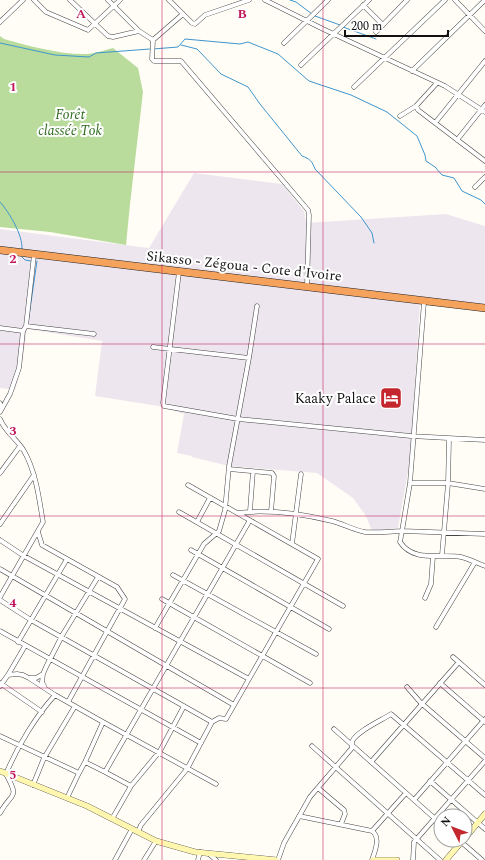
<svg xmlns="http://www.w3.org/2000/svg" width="485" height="860" font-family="Spectral,serif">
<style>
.industrial{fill:#eee6ef}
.forest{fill:#b9dc9c}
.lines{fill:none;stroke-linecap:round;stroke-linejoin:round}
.stream{stroke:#3f96cf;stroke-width:1}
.street-casing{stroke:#444;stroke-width:5}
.secondary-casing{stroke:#333;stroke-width:6}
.highway-casing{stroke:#222;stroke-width:8}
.street{stroke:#fff;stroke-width:4}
.secondary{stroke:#fff6b0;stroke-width:5.5}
.highway{stroke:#f5a25d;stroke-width:7}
.grid{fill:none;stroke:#c2185b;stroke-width:1;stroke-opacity:0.55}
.labels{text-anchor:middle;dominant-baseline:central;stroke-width:4;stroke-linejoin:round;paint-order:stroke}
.park-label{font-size:14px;font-style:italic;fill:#2f6b1f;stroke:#fff}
.street-label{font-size:14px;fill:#111;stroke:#fff}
.poi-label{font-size:14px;fill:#111;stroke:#fff;text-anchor:end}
.grid-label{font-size:13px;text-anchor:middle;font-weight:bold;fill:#c2185b;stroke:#fff;stroke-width:4;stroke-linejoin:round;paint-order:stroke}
</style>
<rect width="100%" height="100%" fill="#fffdf5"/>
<path class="industrial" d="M194,173L282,184L304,211L306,223L446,214L485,226V312L420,304L410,461L398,528L372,531L366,516L353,498L317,473L229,466L192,457V456L177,453L184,414L158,406L95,396L102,341L27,329L22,365L15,390L0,388V229L149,248Z"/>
<path class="forest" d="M0,36L4,39C29,46 62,55 88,54C96,53 105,50 113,48L138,68L143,92L130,204L126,245L50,232L0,227Z"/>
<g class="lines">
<path class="stream" d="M290,0L296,2L312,14
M315,16L340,25
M343,27L376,39
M0,43L55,55L89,57L96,53L150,49
M181,45L197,49L221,74L248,87L260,104L302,156C310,159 312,161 315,169L361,217L372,233L374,243
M153,49L178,47L185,39L240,44L248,42L278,54L309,81L351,95L387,112L417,136L425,155L426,161L435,167L442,175L454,178L462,191L481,200L485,204
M0,202C9,212 23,235 22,249
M22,257L25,260L31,261
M28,323L37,261"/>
<g class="street-casing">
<path id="street" d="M34,0L46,12L88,30L120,0
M70,0L108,36L113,37L139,31
M108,0L139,31L153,40L152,59L154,61H181L308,210L309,215L307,287
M169,0L192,23L195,24L205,15L249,0
M265,0L323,29L445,86L485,112
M455,0L485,31
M363,5L383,25
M0,22L23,0
M376,32L407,0
M153,40L183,14
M284,43L328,0
M301,65L369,0
M412,71L485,0
M354,87L445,0
M416,106L418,110L485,161
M400,116L416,106L437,83
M435,123L485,61
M457,140L485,105
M475,187L485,177
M179,272L163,403L164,406L238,419L411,436L485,440
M26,326L94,334
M0,328L23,331L26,326L34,255
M153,347L249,358L229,466L225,510L219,531L204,544L155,628
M249,358L257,306
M0,403V407
M0,412L10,394L19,368L23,331
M0,419C5,432 17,439 24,451C36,472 39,498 43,522L0,597
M229,469L272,473L274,476L271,512
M0,473L20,446
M410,483H448L485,489
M250,511L253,471
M179,512L343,606
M237,513C268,509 302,514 332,521C343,524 354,530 365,532C377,533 389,532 402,531L410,483L424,302
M197,522L210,498
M0,524L34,475
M38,532L42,545L117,587L125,599L68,702
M485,534L402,531L400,542C414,563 440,553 461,557C469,559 477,563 485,566
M0,540L24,556L249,679
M292,544L301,474
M191,550L329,629
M442,555L448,484L449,439
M0,569L234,705
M173,575L316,654
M425,598L431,584L433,556
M162,599L310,683
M0,600L31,620L212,722
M436,627L475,562
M0,631L201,743
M18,642L67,559
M453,657L485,685
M8,675L17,674L23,675L29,678L55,695L103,722L216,784
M30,678H36L43,674
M0,683L42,712
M440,683L485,722
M0,686L8,675L25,646
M44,686L42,682L43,674L46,667L63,634L98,577
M407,687L421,703L485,758
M334,729L441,824
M0,736L79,773L85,762L105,772
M312,746L440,860
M85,762L103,722
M371,762L459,662
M430,781L485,829
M33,785L44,758L75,706
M131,786L160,751L184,706
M318,788L344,810L345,814L341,824
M67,798L79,773
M414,800L485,719
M0,813C12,791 20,800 6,774C17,747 36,716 55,695
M299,816L372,831C381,837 375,851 372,860
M112,819L131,786L105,772L250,520
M372,831L406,793
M138,832L141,825L187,769L212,722L219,718L226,719L318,559L188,485
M459,840L482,860
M209,854L216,860
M115,860L132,829
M144,860L156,841
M198,860L200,852
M278,860L284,843L310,797L352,748C352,748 352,743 352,742C355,732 382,720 391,714L485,795
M413,860L414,842L485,761"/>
</g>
<g class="secondary-casing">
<path id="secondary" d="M0,771L87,806L156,841L195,852L276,860
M465,838L485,814
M373,860H397
M446,860L463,840"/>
</g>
<g class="highway-casing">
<path id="highway" d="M0,250L485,308"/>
</g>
<use href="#street" class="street"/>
<use href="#secondary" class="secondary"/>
<use href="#highway" class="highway"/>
</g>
<path class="grid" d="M162,0V860M323,0V860M0,172H485M0,344H485M0,516H485M0,688H485"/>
<defs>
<g id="hotel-square" transform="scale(1.15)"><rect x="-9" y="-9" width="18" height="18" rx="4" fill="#c4262e" stroke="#fff"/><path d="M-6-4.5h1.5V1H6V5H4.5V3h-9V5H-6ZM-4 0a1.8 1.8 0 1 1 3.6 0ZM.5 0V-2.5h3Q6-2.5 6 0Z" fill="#fff"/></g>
</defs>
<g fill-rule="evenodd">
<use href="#hotel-square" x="391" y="398"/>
</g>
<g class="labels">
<g class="park-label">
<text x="70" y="114">Forêt<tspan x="70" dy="16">classée Tok</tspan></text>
</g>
<g class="street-label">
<text transform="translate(244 266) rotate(6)">Sikasso - Zégoua - Cote d'Ivoire</text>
</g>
<g class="poi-label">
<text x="376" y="398">Kaaky Palace</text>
</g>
</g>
<g class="grid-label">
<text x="81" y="18">A</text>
<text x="242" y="18">B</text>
<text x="13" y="91">1</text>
<text x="13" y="263">2</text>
<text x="13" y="435">3</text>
<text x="13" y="607">4</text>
<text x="13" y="779">5</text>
</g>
<g transform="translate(453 828) rotate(312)"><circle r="19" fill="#ffffff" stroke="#a0a0a0"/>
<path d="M0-3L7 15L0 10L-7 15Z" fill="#c4262e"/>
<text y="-6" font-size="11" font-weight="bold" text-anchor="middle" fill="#111111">N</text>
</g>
<path d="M345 30v6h103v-6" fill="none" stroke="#111111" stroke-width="2"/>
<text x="351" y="30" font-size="12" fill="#111111" stroke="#ffffff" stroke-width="3" paint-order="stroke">200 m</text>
</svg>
